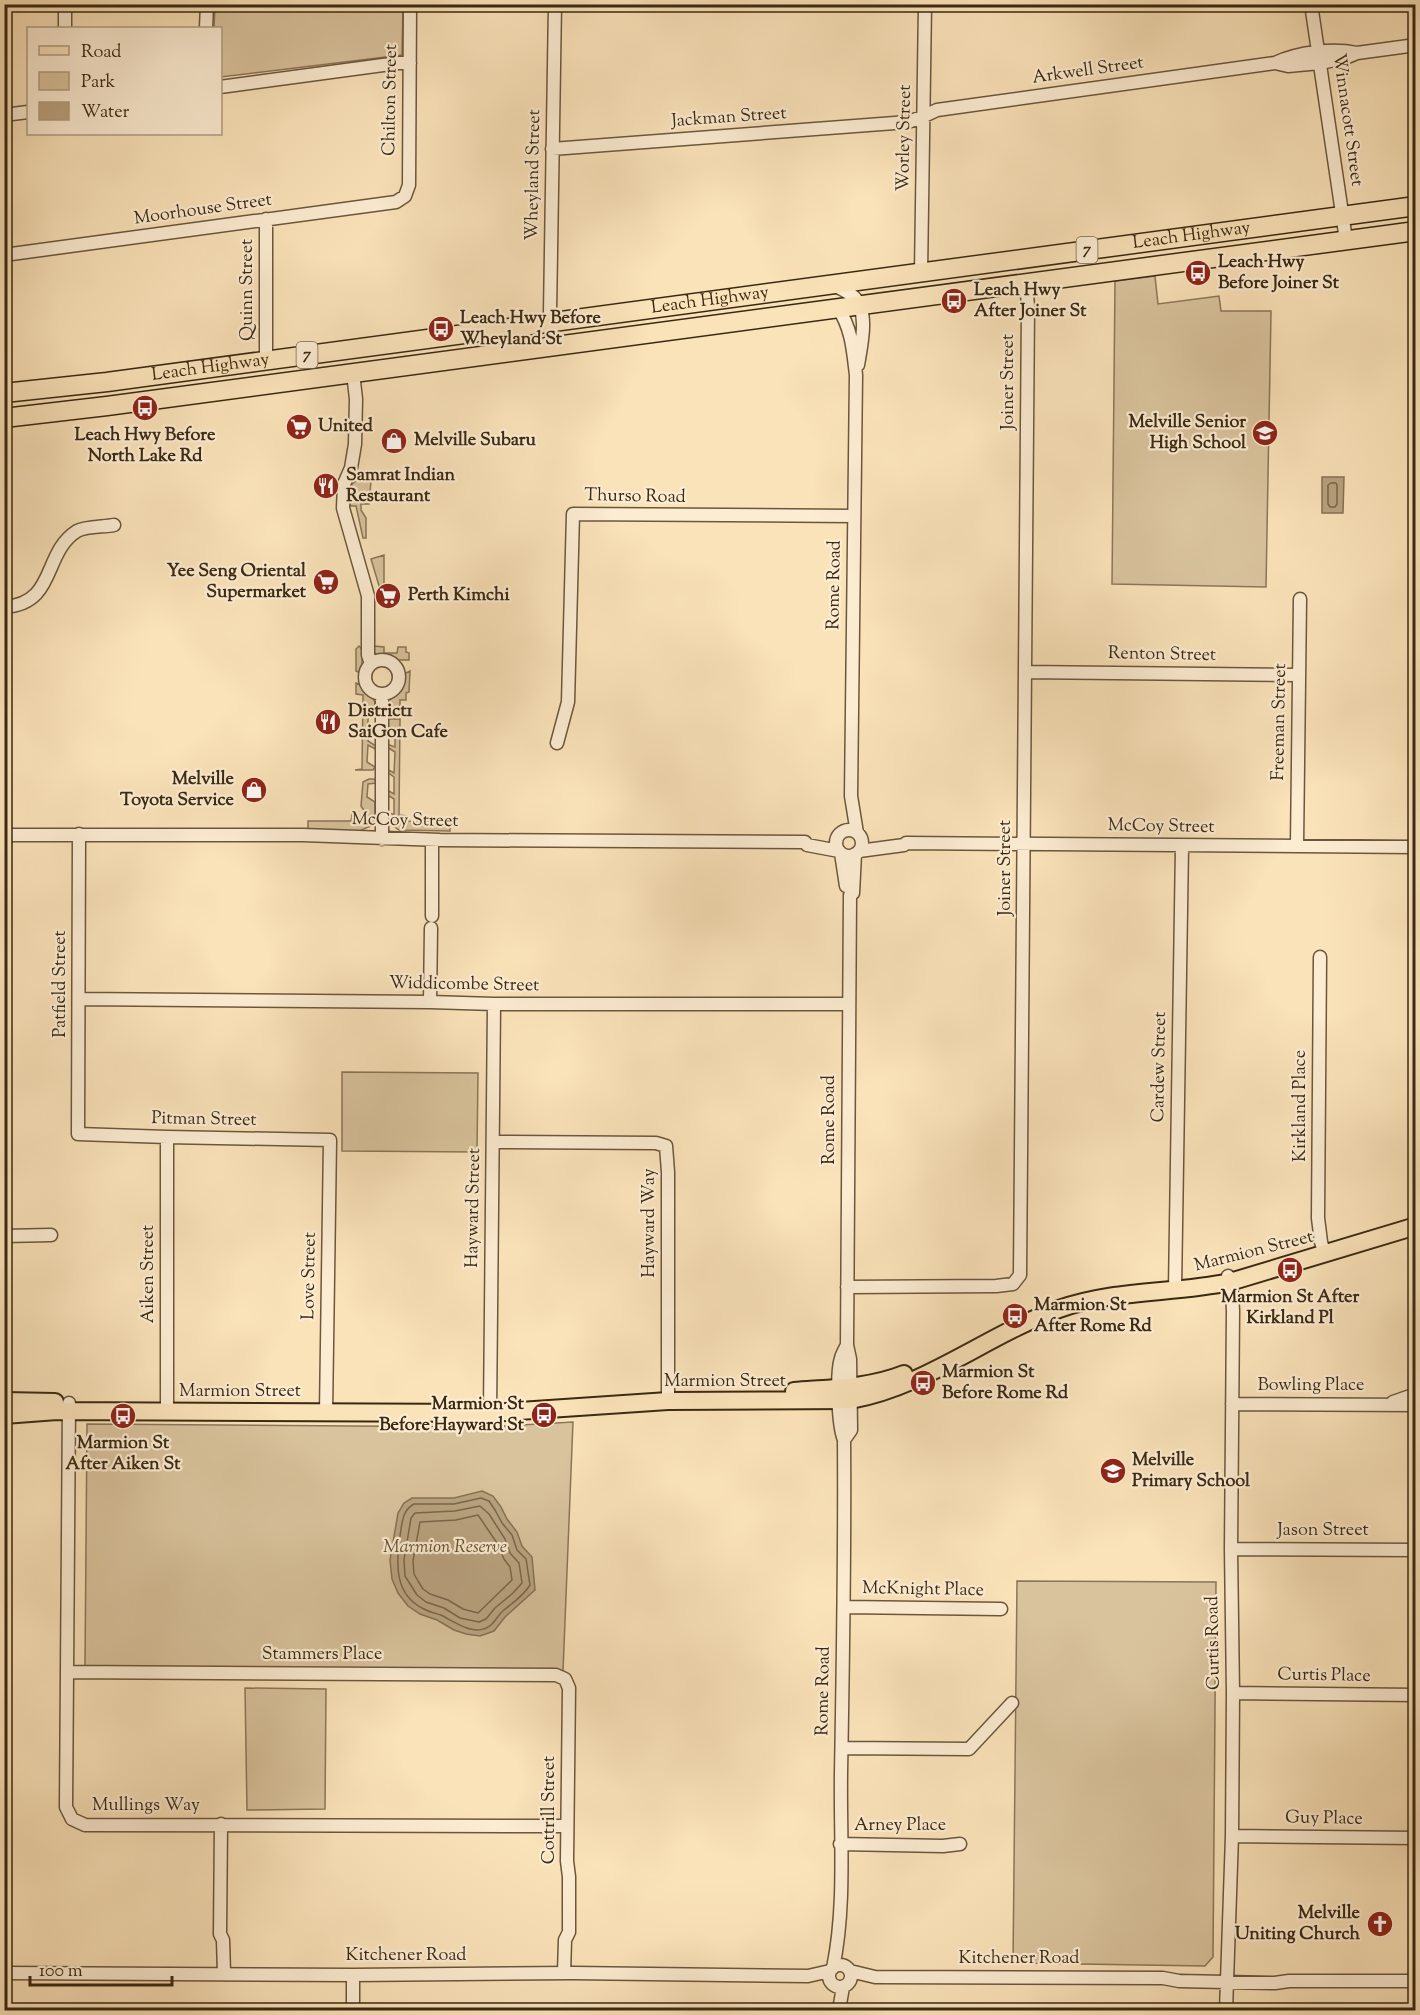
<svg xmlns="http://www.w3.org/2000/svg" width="1420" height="2015" font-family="'Sorts Mill Goudy',serif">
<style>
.green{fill:#d9c39d;stroke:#8a7658;stroke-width:1.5}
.water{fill:#b9a380;stroke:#867254;stroke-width:1.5}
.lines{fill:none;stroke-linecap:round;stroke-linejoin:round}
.shore{stroke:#7a6649;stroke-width:1.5}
.minor-casing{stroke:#6a573c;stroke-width:15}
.major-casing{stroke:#3a2912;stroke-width:20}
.highway-casing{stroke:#3a2912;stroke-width:21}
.minor{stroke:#fcecd2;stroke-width:12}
.major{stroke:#fae2b9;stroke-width:16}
.highway{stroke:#fae2b9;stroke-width:18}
.labels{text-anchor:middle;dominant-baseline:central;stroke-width:4.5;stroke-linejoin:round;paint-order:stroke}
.shield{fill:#fcecd2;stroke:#74644c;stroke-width:1.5}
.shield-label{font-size:16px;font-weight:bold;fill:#3a2912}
.street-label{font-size:18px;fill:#3a2912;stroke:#fcecd2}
.poi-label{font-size:18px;font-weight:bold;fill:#3a2912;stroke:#fcecd2;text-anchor:start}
.park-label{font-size:18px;font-style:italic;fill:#625035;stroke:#fcecd2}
</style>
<rect width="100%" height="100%" fill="#fae2b9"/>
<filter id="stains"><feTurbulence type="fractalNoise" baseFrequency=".00333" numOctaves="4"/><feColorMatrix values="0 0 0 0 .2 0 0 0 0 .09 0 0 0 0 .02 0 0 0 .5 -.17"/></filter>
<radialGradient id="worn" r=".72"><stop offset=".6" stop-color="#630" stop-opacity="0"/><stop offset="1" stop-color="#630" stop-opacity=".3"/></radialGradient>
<path class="green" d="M215,5H403L402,55L221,77L220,28H214Z
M1155,276L1158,304L1219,296L1221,311H1271L1266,587L1112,584L1115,281Z
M359,479L371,481L369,504H361V510L366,518V538H363L356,506H350L352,484Z
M384,555V589H380L371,559Z
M373,639L374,646L384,647V653H397L398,647H406V652L409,653V660H394L376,655L373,650Z
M359,646L362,649V669L358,672L356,671V649Z
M410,671L409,692L406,693V700H400V710L388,709L389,697L399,687L402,675Z
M356,683C369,686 376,699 376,711L370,707L368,708V724L376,729V732L368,728V741L376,746L375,749L368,745L367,762L375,767L373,770H355L362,769L363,695L356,694Z
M388,719H400L399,815L407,816L408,821L448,822L450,819V831L399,830L389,823L386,811L394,815V799L386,794L387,790L394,794V777L387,772V769L394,773L395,752L387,747V744L395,747V731L387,725Z
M369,779H374L377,783L368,784L367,797L375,802V818L371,826L359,831L308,829V821H351L352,815L358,820L365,812L361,806L363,782Z
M342,1072L478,1073L477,1152L342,1151Z
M573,1422L563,1671L85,1666L87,1424L485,1427Z
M1017,1581L1216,1582L1213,1957L1205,1966L1013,1963Z
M245,1688L326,1689L325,1809L247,1810Z"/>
<path class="water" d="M1322,477H1344L1343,513H1322Z
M482,1491L493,1496L501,1507L507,1519L517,1532L522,1546L532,1557L535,1590L505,1617L494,1631L480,1636L466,1634L454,1630L437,1620L420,1614L408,1606L398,1593L392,1579L390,1560L398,1513L404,1503L412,1498H454Z"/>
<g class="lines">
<path class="shore" d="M1331,483H1336L1337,485V504L1335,507H1330L1328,504V485Z
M481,1498L489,1501L495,1510L502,1523L512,1535L517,1550L526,1559L530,1585C524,1595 513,1603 504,1610C499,1614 496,1620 492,1624C477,1639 455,1622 441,1615C435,1613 429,1612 424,1609C394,1595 396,1563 400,1536C402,1524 402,1510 414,1504H454Z
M480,1506L489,1514L505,1539L510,1553L519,1563L522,1583L513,1593L495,1608L486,1619L479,1622L460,1618L444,1608L426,1602L417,1595L405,1576L404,1560L411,1518L415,1513L455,1511Z
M478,1515L497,1543L504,1559L510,1567L512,1580L478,1613L463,1609L448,1600L430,1594L423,1589L418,1581L414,1574L413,1561L420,1522L456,1520Z"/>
<g class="minor-casing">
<path id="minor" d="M1311,4L1346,240
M65,28V4
M206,28L207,4
M1275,63L1288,66L1320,63L1345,58L1357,53L1416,45
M220,87L398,63H410
M4,115L28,112
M552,149L908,122L922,117L937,110L1275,63C1299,52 1332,48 1357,53
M4,255L396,202L405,196L409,185L410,4
M921,273L925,4
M832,284C839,288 847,291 853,296C870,311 861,346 858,365
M838,308C852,329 853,351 856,375L851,796L857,833
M553,347L550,313L555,4
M266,360V219
M353,373L356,399L355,444L351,468L344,484L343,508L368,596V655L371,664
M4,607C57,604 42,553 77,531C86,526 104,527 114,525
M365 677a17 17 0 1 1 34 0a17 17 0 1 1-34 0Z
M1025,672L1299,675
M382,694V839
M557,743L568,702L573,514L854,516
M836 843a13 13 0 1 1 26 0a13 13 0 1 1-26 0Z
M79,834L78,1134L167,1137L330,1140L326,1413
M4,835H303L440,840L805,842L807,845L839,851
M432,840V916
M1297,845L1300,599
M859,851L904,845L906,843L1416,847
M841,853L846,886
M1320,957L1318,1218L1321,1242L1325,1255
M79,999L430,1002L494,1004H849
M430,1002L431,928
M167,1137V1411
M493,1142L656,1143L666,1146L668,1172V1401
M4,1236L51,1235
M847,1287L996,1286L1013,1284L1020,1275L1028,306L1026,283
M1175,1289L1182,846
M1393,1402L1416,1394
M69,1403L66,1807L72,1819L85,1825L567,1826
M1232,1404L1416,1405
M490,1413L494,1004
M844,1440L851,1430L850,1359L847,1345L850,895L853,893L855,854
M1231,1549L1416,1550
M844,1607L1001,1609
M68,1672L556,1675L565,1679L569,1688L567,1861L569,1877V1932L565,1940L564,1973
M1233,1693L1416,1695
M842,1748L969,1749L1012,1703
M221,1824L220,1934L223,1940L224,1973
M1232,1836L1416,1838
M840,1844L943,1846L960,1844
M829 1976a11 11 0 1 1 22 0a11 11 0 1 1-22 0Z
M833,1968C846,1906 840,1836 841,1773C843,1662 845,1551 844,1440C838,1425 836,1374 841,1358C842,1354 845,1349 847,1345
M850,1971L875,1977L1163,1978L1179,1981L1275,1983L1289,1981H1416
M4,1973L353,1975L573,1973L808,1976L830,1971
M353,2010V1975
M839,2010L843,1987
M1226,2010L1232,1836L1233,1693L1231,1549L1233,1311L1232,1293L1228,1276"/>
</g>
<g class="major-casing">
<path id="major" d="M794,1391C831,1388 869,1388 904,1374
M4,1401L55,1402
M4,1415L57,1411L490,1413L668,1401L851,1400C927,1386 987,1335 1059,1309C1116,1289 1173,1294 1230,1282L1416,1226"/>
</g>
<g class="highway-casing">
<g id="highway">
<path id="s1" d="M4,393L107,382L1416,206"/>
<path d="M4,418L107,406L1416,231"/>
</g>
</g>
<use href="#minor" class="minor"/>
<use href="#major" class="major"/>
<use href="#highway" class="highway"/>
</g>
<defs>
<g id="bus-disc" transform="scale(1.35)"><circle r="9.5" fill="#8f2418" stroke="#fcecd2"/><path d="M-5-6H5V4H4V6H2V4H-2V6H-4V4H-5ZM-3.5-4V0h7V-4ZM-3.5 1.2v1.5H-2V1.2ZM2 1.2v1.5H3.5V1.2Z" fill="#fff"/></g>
<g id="supermarket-disc" transform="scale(1.35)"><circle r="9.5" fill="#8f2418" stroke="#fcecd2"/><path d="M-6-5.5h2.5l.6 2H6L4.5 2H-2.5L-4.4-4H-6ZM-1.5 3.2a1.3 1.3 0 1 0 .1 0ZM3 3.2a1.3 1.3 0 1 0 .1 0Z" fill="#fff"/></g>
<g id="school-disc" transform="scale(1.35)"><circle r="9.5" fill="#8f2418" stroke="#fcecd2"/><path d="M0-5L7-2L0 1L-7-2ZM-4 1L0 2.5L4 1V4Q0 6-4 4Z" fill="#fff"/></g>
<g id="shop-disc" transform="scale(1.35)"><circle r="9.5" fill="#8f2418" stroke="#fcecd2"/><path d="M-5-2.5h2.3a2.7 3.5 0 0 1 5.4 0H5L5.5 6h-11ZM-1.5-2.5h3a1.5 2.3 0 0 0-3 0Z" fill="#fff"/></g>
<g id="restaurant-disc" transform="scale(1.35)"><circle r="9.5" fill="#8f2418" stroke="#fcecd2"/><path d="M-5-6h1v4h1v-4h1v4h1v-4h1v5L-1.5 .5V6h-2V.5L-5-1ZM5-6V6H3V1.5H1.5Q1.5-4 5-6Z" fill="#fff"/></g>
<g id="church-disc" transform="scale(1.35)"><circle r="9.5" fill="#8f2418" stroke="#fcecd2"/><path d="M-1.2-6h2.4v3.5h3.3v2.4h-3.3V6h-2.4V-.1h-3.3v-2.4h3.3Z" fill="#fff"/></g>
</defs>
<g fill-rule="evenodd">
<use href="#bus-disc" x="1198" y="273"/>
<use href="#bus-disc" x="954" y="301"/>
<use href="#bus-disc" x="441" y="329"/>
<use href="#bus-disc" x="145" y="408"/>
<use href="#supermarket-disc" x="299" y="427"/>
<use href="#school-disc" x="1265" y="433"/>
<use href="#shop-disc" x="394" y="441"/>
<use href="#restaurant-disc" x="326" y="486"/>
<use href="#supermarket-disc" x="326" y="582"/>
<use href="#supermarket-disc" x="388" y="596"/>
<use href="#restaurant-disc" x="328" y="722"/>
<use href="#shop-disc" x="254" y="790"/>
<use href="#bus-disc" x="1290" y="1270"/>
<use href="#bus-disc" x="1015" y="1316"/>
<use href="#bus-disc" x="923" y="1383"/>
<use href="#bus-disc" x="544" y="1415"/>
<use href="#bus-disc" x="123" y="1416"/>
<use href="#school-disc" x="1113" y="1471"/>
<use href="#church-disc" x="1380" y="1924"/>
</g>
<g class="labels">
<g class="shield">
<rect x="1076.5" y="237" width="21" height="26" rx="4.5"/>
<rect x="296.5" y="342" width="21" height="26" rx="4.5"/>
</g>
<g class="shield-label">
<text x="1087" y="250">7</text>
<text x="307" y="355">7</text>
</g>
<g class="street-label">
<text transform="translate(1088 71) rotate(-8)">Arkwell Street</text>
<text transform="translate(391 100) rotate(-89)">Chilton Street</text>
<text transform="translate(729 118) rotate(-4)">Jackman Street</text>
<text transform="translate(1347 120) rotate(82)">Winnacott Street</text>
<text transform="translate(905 138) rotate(-89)">Worley Street</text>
<text transform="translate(534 175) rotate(-89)">Wheyland Street</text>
<text transform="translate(203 210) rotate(-8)">Moorhouse Street</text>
<text stroke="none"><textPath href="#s1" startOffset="1198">Leach Highway</textPath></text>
<text transform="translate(248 290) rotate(-90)">Quinn Street</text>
<text stroke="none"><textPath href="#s1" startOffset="712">Leach Highway</textPath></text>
<text stroke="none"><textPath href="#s1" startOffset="208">Leach Highway</textPath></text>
<text transform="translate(1009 382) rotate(-90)">Joiner Street</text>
<text transform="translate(635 497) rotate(1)">Thurso Road</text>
<text transform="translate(835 585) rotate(-89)">Rome Road</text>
<text transform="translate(1162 655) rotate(1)">Renton Street</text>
<text transform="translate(1280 722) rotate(-89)">Freeman Street</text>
<text transform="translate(405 821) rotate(1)">McCoy Street</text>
<text transform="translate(1161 827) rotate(1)">McCoy Street</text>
<text transform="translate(1006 868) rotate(-90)">Joiner Street</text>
<text transform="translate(61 984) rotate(-90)">Patfield Street</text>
<text transform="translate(464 985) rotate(1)">Widdicombe Street</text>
<text transform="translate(1160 1067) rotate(-89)">Cardew Street</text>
<text transform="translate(1301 1106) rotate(-90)">Kirkland Place</text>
<text transform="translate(204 1120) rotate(1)">Pitman Street</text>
<text transform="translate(830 1120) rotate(-90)">Rome Road</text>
<text transform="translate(474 1208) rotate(-89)">Hayward Street</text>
<text transform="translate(650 1223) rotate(-90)">Hayward Way</text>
<text transform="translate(1254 1252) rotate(-14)">Marmion Street</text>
<text transform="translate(149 1274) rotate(-90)">Aiken Street</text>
<text transform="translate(310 1276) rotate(-89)">Love Street</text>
<text x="725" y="1382">Marmion Street</text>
<text x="1311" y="1386">Bowling Place</text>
<text x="240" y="1392">Marmion Street</text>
<text x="1323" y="1531">Jason Street</text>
<text transform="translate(923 1590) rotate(1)">McKnight Place</text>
<text transform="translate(1214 1643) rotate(-91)">Curtis Road</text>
<text x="322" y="1655">Stammers Place</text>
<text transform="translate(1324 1676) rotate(1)">Curtis Place</text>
<text transform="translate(824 1691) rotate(-89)">Rome Road</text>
<text x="146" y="1806">Mullings Way</text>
<text transform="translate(550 1810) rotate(-90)">Cottrill Street</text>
<text transform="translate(1324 1819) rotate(1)">Guy Place</text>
<text x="900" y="1826">Arney Place</text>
<text x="406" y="1956">Kitchener Road</text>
<text x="1019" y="1959">Kitchener Road</text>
</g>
<g class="poi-label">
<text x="1218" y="263">Leach Hwy<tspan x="1218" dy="21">Before Joiner St</tspan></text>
<text x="974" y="291">Leach Hwy<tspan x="974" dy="21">After Joiner St</tspan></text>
<text x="460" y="319">Leach Hwy Before<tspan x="460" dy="21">Wheyland St</tspan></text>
<text x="1246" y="423" text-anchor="end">Melville Senior<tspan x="1246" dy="21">High School</tspan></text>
<text x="318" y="427">United</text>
<text x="145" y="436" text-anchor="middle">Leach Hwy Before<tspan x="145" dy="21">North Lake Rd</tspan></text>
<text x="414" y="441">Melville Subaru</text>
<text x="346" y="476">Samrat Indian<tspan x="346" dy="21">Restaurant</tspan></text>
<text x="306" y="572" text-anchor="end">Yee Seng Oriental<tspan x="306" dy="21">Supermarket</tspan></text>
<text x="408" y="596">Perth Kimchi</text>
<text x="348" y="712">District1<tspan x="348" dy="21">SaiGon Cafe</tspan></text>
<text x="234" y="780" text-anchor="end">Melville<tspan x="234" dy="21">Toyota Service</tspan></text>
<text x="1290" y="1298" text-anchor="middle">Marmion St After<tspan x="1290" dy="21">Kirkland Pl</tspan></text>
<text x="1034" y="1306">Marmion St<tspan x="1034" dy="21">After Rome Rd</tspan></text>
<text x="942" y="1373">Marmion St<tspan x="942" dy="21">Before Rome Rd</tspan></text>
<text x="524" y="1405" text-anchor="end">Marmion St<tspan x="524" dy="21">Before Hayward St</tspan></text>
<text x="123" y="1444" text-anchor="middle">Marmion St<tspan x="123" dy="21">After Aiken St</tspan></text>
<text x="1132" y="1461">Melville<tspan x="1132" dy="21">Primary School</tspan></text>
<text x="1360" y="1914" text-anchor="end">Melville<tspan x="1360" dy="21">Uniting Church</tspan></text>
</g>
<g class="park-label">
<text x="445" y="1548">Marmion Reserve</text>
</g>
</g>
<rect width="1420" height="2015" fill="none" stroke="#fae2b9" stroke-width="24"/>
<rect x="6" y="6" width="1408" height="2003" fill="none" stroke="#3a2912" stroke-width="3"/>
<rect x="12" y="12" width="1396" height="1991" fill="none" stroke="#3a2912" stroke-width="1.5"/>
<rect x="27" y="27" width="195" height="108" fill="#fcecd2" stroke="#ae9e85" stroke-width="1.5"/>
<rect x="39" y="46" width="30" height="9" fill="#fae2b9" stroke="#ae9e85" stroke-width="1.5"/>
<text x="81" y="57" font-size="18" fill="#3a2912">Road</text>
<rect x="39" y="72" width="30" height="18" fill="#d9c39d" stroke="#ae9e85" stroke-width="1.5"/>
<text x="81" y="87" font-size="18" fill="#3a2912">Park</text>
<rect x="39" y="102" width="30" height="18" fill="#b9a380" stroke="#ae9e85" stroke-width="1.5"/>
<text x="81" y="117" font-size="18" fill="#3a2912">Water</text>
<path d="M30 1976v9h142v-9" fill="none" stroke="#3a2912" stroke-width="3"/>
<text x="39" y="1976" font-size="18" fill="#3a2912" stroke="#fcecd2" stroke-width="4.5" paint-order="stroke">100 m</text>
<rect width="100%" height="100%" filter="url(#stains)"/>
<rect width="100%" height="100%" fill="url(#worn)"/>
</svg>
